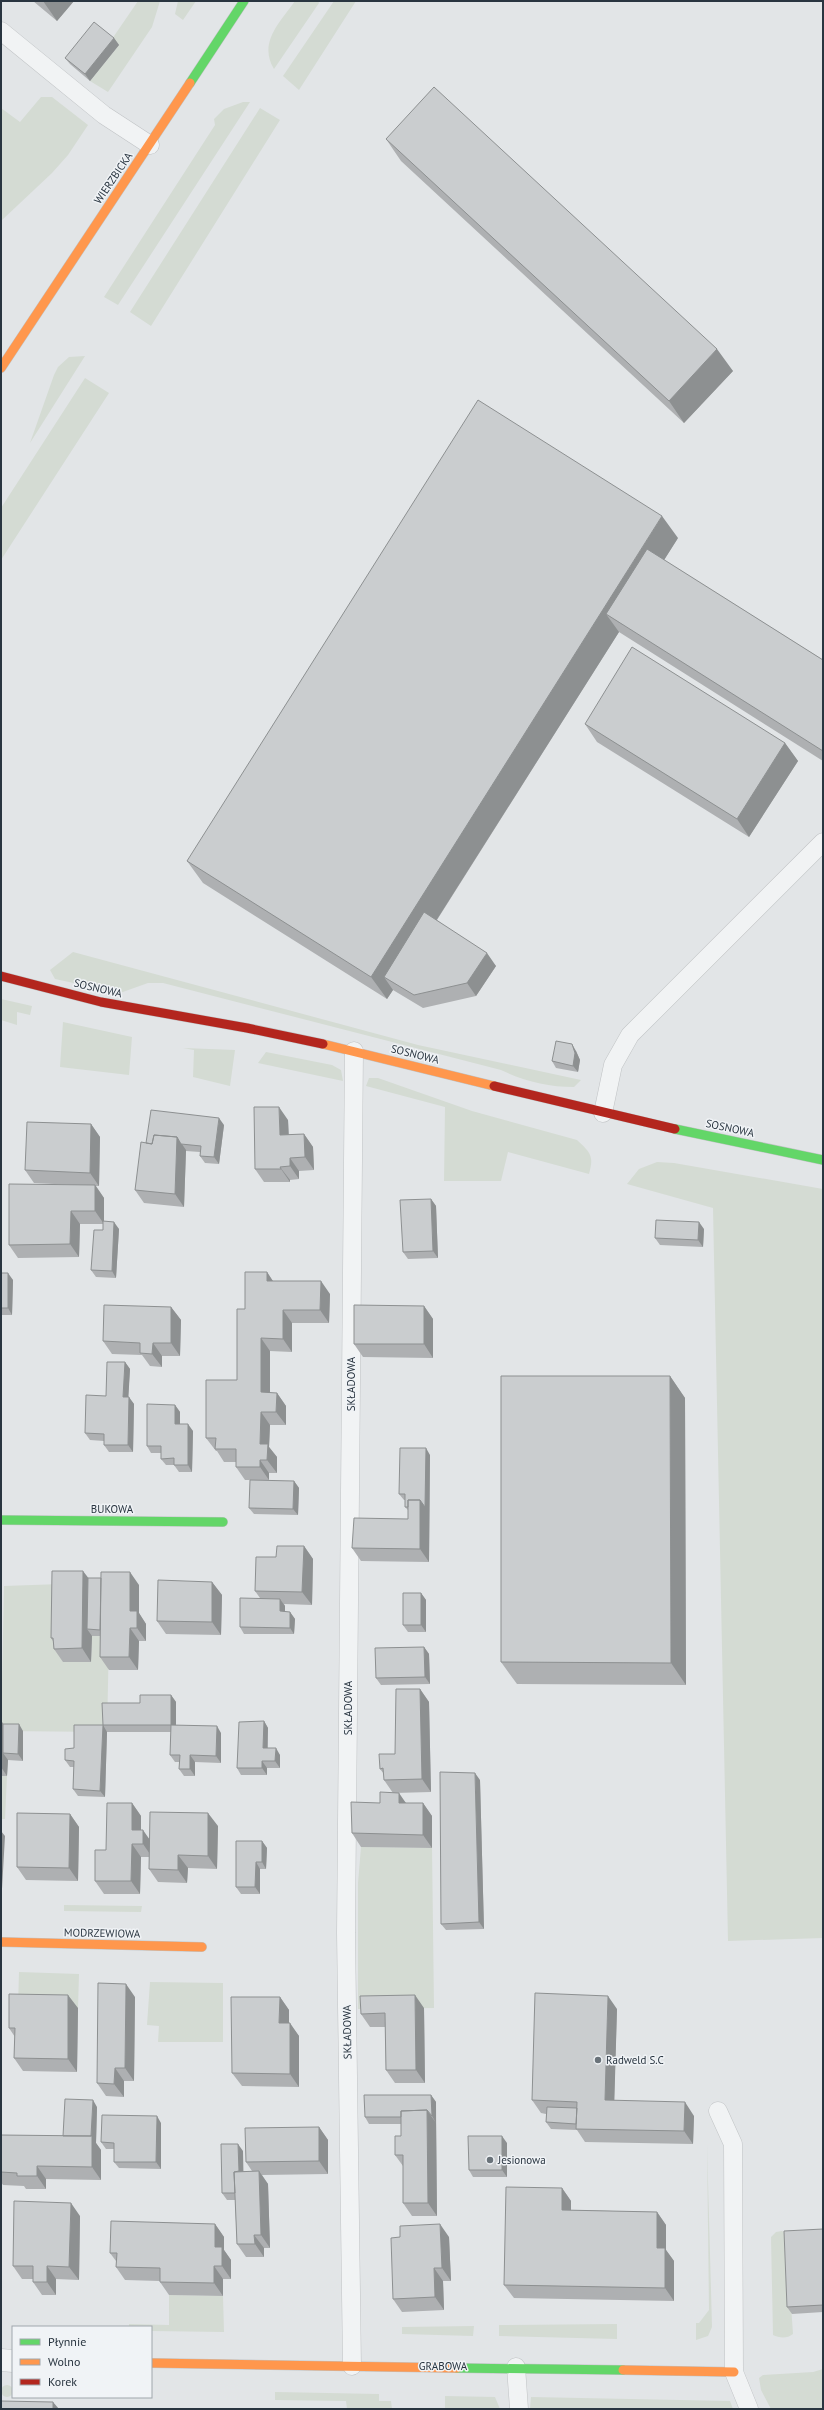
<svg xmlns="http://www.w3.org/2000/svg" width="824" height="2410" font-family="'PT Sans',sans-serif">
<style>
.green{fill:#d4dbd3}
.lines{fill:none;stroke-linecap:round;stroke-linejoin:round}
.lane-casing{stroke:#c0c3c5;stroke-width:19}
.street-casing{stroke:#c0c3c5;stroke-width:23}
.fast-casing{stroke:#c0c3c5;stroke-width:10}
.slow-casing{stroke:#c0c3c5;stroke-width:10}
.jam-casing{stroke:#c0c3c5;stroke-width:10}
.lane{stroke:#f1f3f4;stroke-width:18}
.street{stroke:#f1f3f4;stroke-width:22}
.fast{stroke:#63d668;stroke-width:9}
.slow{stroke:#ff974d;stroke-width:9}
.jam{stroke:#b3261e;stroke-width:9}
.wall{fill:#aeb0b2}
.shaded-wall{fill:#8d9091}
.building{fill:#cacdcf;stroke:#8d9091}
.poi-dot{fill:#6a737a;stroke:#f0f3f6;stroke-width:1.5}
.labels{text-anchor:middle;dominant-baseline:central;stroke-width:3;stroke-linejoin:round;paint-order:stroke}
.street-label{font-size:11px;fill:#293540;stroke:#f0f3f6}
.poi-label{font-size:11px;fill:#293540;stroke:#f0f3f6;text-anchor:start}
</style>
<rect width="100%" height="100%" fill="#e2e5e7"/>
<path class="green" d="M138,1H160L152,27L108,92L90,81L119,45L112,39Z
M178,1H196L183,20L175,14Z
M295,1H318L319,3L274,69C258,43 280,22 295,1Z
M334,1H356L299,90L283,76Z
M41,97H52L88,125L68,155L52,173L1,221V108L20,122Z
M243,102H250L118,305L104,297L215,125L214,119L224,109Z
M260,108L280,120L151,326L130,312Z
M85,356L30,443L54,375L58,367L69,357Z
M85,378L109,393L1,560V508Z
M73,952L418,1045L581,1080L574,1087C548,1087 524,1081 501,1070L163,983H148L120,993L55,979L50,970Z
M1,999L32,1006L30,1015L17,1012V1025L1,1020Z
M63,1022L132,1037L129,1075L60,1067Z
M183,1048L235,1050L230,1086L193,1077L194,1050Z
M266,1052L332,1065L341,1070L343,1081L258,1063Z
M369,1078H378L472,1111L577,1140C591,1153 594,1156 589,1174L508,1152L501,1181H444L445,1107L366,1086Z
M657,1162L674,1163L823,1189V1938L728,1941L713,1208L627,1184L639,1169Z
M61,1584L91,1661L92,1636H109L107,1732L1,1731L4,1586Z
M1,1776H7L5,1819H1Z
M361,1847L432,1848L434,2008L358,2009V1883Z
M64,1905L142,1906L141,1912L64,1911Z
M19,1972L79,1974L78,2008L18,2007Z
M150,1982L223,1983V2042H158L159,2026L147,2025Z
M707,2144L712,2327L708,2336L696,2340V2323H699L709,2310Z
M782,2231L786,2233L793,2334C787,2339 779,2338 773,2335L771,2237L776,2232Z
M169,2295L223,2296L224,2332L151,2331V2327H129V2324L169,2325Z
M617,2324V2339L499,2336V2325Z
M474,2326L473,2336L402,2334V2327Z
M823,2369V2409H771L761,2390L759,2378L763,2375L813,2372Z
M1 2391a6 6 0 1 1 12 0a6 6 0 1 1-12 0Z
M275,2392L379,2394V2401H391L392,2409H347L346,2401L275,2400Z
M445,2396L495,2397L500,2409H445Z
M531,2397L730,2401L733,2409H530Z"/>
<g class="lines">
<g class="lane-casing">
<path id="lane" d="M1,31L104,115L150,145
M603,1113L613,1065L630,1035L823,842
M718,2111L733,2144L734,2372L749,2409
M352,2366L346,1933L354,1051
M516,2367L519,2409"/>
</g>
<g class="street-casing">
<path id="street" d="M1,2360L13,2361"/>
</g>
<g class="fast-casing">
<path id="fast" d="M190,83L244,1
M675,1129L823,1160
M1,1520L223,1522
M457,2368L623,2370"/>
</g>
<g class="slow-casing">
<path id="slow" d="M1,368L190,83
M323,1044L494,1086
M1,1942L202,1947
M151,2363L457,2368
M623,2370L734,2372"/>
</g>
<g class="jam-casing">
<path id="jam" d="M1,976L101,1002L247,1028L323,1044
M494,1086L675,1129"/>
</g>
<use href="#lane" class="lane"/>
<use href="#street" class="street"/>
<use href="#fast" class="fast"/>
<use href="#slow" class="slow"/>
<use href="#jam" class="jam"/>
</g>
<path class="wall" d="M33,1H74L57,21Z
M114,38L119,45L90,81L70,64L65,58Z
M386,139L733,371L684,423L401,161Z
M678,538L664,560L823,660V761L619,632L437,920L496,966L476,996L423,1008L393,990L387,999L203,883L187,861Z
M585,724L785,743L798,761L749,837L597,742Z
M576,1051L580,1060L578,1072L556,1068L552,1061Z
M288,1120L289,1135L304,1134L313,1147L314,1170L299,1171V1179L290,1180V1182H264L255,1169Z
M91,1124L100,1137L99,1186H96L104,1198V1221L119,1229L116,1278L96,1277L91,1270L103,1230V1224H80L79,1257L18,1258L9,1245L74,1185L34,1183L25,1170Z
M224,1125L219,1164L205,1163L200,1156V1152L186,1151L184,1207L144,1203L135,1190L146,1143Z
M431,1199L436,1206L438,1258L408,1259L403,1252Z
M704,1229L703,1247L660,1245L655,1238Z
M267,1272L273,1281L330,1294L329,1323H292V1352L270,1351V1393H277L286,1406V1425H270L269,1447L277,1457V1473H269V1480H245L236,1467V1462H224L217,1451H216L206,1438L237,1380L245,1309Z
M1,1273L13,1280L12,1315H1Z
M424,1306L433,1319V1358L363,1357L354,1344Z
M171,1307L181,1320L180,1356H162V1367L150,1366L142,1355L112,1354L103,1341Z
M125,1362L130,1369L128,1397L134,1404L133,1452H109L104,1445V1441L90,1440L85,1433Z
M670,1376L685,1398L686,1685L517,1684L501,1662Z
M175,1405L180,1412V1424L193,1431L192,1472H179L174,1465H166L161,1459V1453H151L147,1446Z
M430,1455L429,1562L361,1561L352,1548L408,1519V1510L405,1507V1500H404L399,1494Z
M294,1481L299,1488L298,1515L254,1514L249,1508Z
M304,1546L313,1559L312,1605L284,1604L285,1606V1612H290L295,1619L294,1634H244L240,1627L260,1598L255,1591L276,1557Z
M88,1578L139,1585V1613L146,1624V1641H139L138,1670H109L100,1657V1636H92L91,1662H63L54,1649L53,1641L51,1638Z
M212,1582L222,1595L221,1635L166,1634L157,1621Z
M421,1593L426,1600V1632H408L403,1625Z
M424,1647L429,1654L430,1684L381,1685L376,1678Z
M420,1689L429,1702L431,1792L394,1793L406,1803H423L432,1816V1848L361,1847L352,1833L380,1803L393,1793L384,1780V1774L380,1769L395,1754Z
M171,1695L176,1702V1725L221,1733V1763L195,1762V1776H184L179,1769V1762H175L170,1755L171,1732H107L105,1797L78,1796L73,1789L74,1767H70L65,1760L74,1748L103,1725L140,1703Z
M1,1704L2,1706V1722L3,1724L23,1731V1761L8,1760L7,1776H1Z
M264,1721L268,1728V1748L280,1755V1768H267V1775H241L237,1768Z
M480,1780L484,1929L446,1930L441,1924Z
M132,1803L141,1816V1830L149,1839L218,1826L217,1869L188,1868L187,1883L158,1882L149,1869V1857H141L140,1894H104L95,1881L106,1850Z
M70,1814L79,1827L78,1881L26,1880L17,1867Z
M262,1841L267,1848L266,1869H260V1894H241L236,1887Z
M135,1997L134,2081H124V2097L106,2096L97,2083Z
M280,1997L289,2010V2023L299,2036V2087L242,2086L232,2073Z
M78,2008L77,2072L23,2071L14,2058L15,2037L9,2028Z
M424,2008L425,2083H395L386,2070L385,2027H370L361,2014Z
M617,2009L614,2100L694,2116L693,2144L585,2142L577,2130L551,2129L546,2122V2114L541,2113L532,2100Z
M431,2095L436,2102L437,2216H412L403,2203V2166L395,2155L401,2136V2124H369L365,2117Z
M97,2107L96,2143L101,2150V2180L46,2179V2189H26L24,2186L3,2185L1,2182V2135L63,2136Z
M161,2123V2169L119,2168L114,2162V2149H106L101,2142Z
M319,2127L328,2140V2174L262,2175L268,2184L270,2248H264V2257H246L237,2244L235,2200H227L222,2193L243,2151V2171H252L246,2162Z
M507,2143V2177H473L469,2170Z
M562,2188L571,2201V2210L657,2212L666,2225V2250L674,2261V2301L514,2298L504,2285Z
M80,2216L79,2280L56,2279V2295H42L33,2282V2279H22L13,2266Z
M215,2224L224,2237V2250L231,2260V2279H223V2296L169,2295L160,2282V2281L125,2280L116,2267V2261L110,2253Z
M823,2229V2312L792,2314L787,2307Z
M449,2237L451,2281H443L444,2310L402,2312L393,2299Z"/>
<path class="shaded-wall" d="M43,1H74L57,21Z
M114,38L119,45L90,81L85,74Z
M717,349L733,371L684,423L669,401Z
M662,516L678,538L623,625L606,614L619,632L396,984L384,977L393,990L387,999L371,977Z
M785,743L798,761L749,837L737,819Z
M487,953L496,966L476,996L467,983Z
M572,1044L576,1051L580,1060L578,1072L573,1066Z
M279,1107L288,1120L289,1148L280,1135Z
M219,1118L224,1125L219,1164L214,1157Z
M91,1124L100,1137L99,1186L90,1173Z
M304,1134L313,1147L314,1170L305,1157Z
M177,1137L186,1150L184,1207L175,1194Z
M290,1158L299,1171V1179L290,1166Z
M280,1167L290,1180V1182L281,1169Z
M95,1185L104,1198V1224L95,1211Z
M431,1199L436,1206L438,1258L433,1251Z
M71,1211L80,1224L79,1257L70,1244Z
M114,1222L119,1229L116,1278L112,1271Z
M699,1222L704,1229L703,1247L698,1240Z
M267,1272L276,1286L267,1281Z
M8,1273L13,1280L12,1315L8,1308Z
M321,1281L330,1294L329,1323L320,1310Z
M424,1306L433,1319V1358L424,1344Z
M171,1307L181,1320L180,1356L171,1343Z
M283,1310L292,1323V1352L283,1339Z
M261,1338L270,1351V1405L261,1392Z
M153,1343L162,1356V1367L152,1354Z
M125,1362L130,1369L128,1404L123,1397Z
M670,1376L685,1398L686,1685L671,1663Z
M277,1393L286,1406V1425L276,1412Z
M129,1397L134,1404L133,1452L128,1445Z
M175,1405L180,1412V1431L175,1424Z
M261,1412L270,1425L269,1447L277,1457V1473L267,1460L260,1444Z
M188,1424L193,1431L192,1472L188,1465Z
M426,1448L430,1455L429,1562L420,1549V1500Z
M260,1460L269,1473V1480L260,1467Z
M294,1481L299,1488L298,1515L293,1509Z
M304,1546L313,1559L312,1605L302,1592Z
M83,1571L93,1584L87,1629L92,1636L91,1662L82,1648Z
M130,1572L139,1585V1613L146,1624V1641L137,1628L130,1611Z
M212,1582L222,1595L221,1635L212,1622Z
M421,1593L426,1600V1632L421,1625Z
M280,1599L285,1606V1618L280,1611Z
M290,1612L295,1619L294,1634L290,1628Z
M130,1628L139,1641L138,1670L129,1657Z
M424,1647L429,1654L430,1684L425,1677Z
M420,1689L429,1702L431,1792L422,1779Z
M171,1695L176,1702V1732L171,1725Z
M1,1704L2,1706V1722L8,1731L3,1753L8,1760L7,1776L1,1767Z
M264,1721L268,1728L267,1755L263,1748Z
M19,1724L23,1731V1761L18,1754Z
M103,1725L107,1732L105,1797L100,1791Z
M217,1726L221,1733V1763L216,1756Z
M276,1748L280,1755V1768L275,1761Z
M190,1755L195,1762V1776L190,1769Z
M262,1761L267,1768V1775L262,1768Z
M475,1773L480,1780L484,1929L479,1922Z
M399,1793L408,1806L399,1803Z
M132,1803L141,1816V1843L132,1830Z
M423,1803L432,1816V1848L423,1835Z
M208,1813L218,1826L217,1869L208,1856Z
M70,1814L79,1827L78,1881L69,1868Z
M143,1830L152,1843V1857L143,1844Z
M1,1831L5,1836L2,1889L1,1887Z
M262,1841L267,1848L266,1869L262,1862Z
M132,1844L141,1857L140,1894L131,1881Z
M178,1855L188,1868L187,1883L178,1870Z
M256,1862L260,1869V1894L255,1887Z
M126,1984L135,1997L134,2081L125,2068Z
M68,1995L78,2008L77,2072L68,2059Z
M415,1995L424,2008L425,2083L416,2070Z
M608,1996L617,2009L614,2113L605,2100Z
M280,1997L289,2010V2036L279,2023Z
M290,2023L299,2036V2087L290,2074Z
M115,2068L124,2081V2097L114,2084Z
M431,2095L436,2102V2123L432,2116Z
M93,2100L97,2107L96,2143L101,2150V2180L92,2167L91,2142Z
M685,2102L694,2116L693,2144L684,2131Z
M427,2110L436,2123L437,2216L428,2203Z
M157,2116L161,2123V2169L156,2162Z
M319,2127L328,2140V2174L319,2161Z
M502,2136L507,2143V2177L502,2170Z
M238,2144L243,2151L244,2200L239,2193Z
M37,2166L46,2179V2189L37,2176Z
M259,2171L268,2184L270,2248L261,2235Z
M562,2188L571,2201V2223L562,2210Z
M71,2203L80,2216L79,2280L69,2267Z
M657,2212L666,2225V2250L674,2261V2301L665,2288L657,2248Z
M215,2224L224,2237V2250L231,2260V2279L222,2266L215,2247Z
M440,2224L449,2237L451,2281L442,2268Z
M254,2235L264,2248V2257L255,2244Z
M47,2266L56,2279V2295L47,2282Z
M214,2266L223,2279V2296L214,2283Z
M434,2268L443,2281L444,2310L435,2297Z
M53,2402L59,2409H53Z"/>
<path class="building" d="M94,22L114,38L85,74L65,58Z
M434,87L717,349L669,401L386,139Z
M478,400L662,516L371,977L187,861Z
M647,549L823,660V751L606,614Z
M632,647L785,743L737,819L585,724Z
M424,912L487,953L467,983L414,995L384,977Z
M556,1041L572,1044L575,1053L573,1066L552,1061Z
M254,1107H279L280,1135L304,1134L305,1157L290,1158V1166L280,1167L281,1169H255Z
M151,1110L219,1118L214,1157L200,1156L201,1146L181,1144L177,1137L154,1135L152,1144L146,1143Z
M27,1122L91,1124L90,1173L25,1170Z
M154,1135L177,1137L175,1194L135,1190L141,1142L152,1144Z
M9,1184L95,1185V1211H71L70,1244L9,1245Z
M431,1199L433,1251L403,1252L400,1200Z
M656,1220L699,1222L698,1240L655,1238Z
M103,1221L114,1222L112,1271L91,1270L94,1230H103Z
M245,1272H267V1281H321L320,1310H283V1339L261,1338V1392L277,1393L276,1412H261L260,1444H268L267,1460H260V1467H236V1449H215L216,1438H206V1380H237V1309H245Z
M1,1273H8V1308H1Z
M104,1305L171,1307V1343H153L152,1354L140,1353V1343L103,1341Z
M354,1305L424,1306V1344H354Z
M107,1362H125L123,1397H129L128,1445H104V1434L85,1433L86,1395L106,1396Z
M501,1376H670L671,1663L501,1662Z
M147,1404L175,1405V1424H188V1465H174V1458L161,1459V1446H147Z
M400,1448H426L425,1507L420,1500H408V1507H405V1494H399Z
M250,1480L294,1481L293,1509L249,1508Z
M408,1500H420V1549L352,1548L354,1518L408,1519Z
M277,1546H304L302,1592L255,1591L256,1557H276Z
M52,1571H83L82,1648L54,1649L53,1638H51Z
M101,1572H130V1611H137V1628H130L129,1657H100Z
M88,1578H101L100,1630L87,1629Z
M158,1580L212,1582V1622L157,1621Z
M403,1593H421V1625H403Z
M240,1598L280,1599V1611L290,1612V1628L240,1627Z
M424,1647L425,1677L376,1678L375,1648Z
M396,1689H420L422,1779L384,1780L383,1768L380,1769L379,1754H395Z
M140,1695H171V1725H103L102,1703H140Z
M264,1721L263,1748H276L275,1761H262V1768H237L239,1722Z
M3,1724H19L18,1754L3,1753Z
M74,1725H103L100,1791L73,1789L74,1761L65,1760V1749L74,1748Z
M171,1725L217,1726L216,1756L190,1755V1769H179L180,1755H170Z
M440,1772L475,1773L479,1922L441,1924Z
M380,1792L399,1793V1803H423V1835L352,1833L351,1802L380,1803Z
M107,1803H132V1830H143V1844H132L131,1881H95V1850H106Z
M150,1812L208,1813V1856L178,1855V1870L149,1869Z
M17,1813L70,1814L69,1868L17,1867Z
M236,1841H262V1862H256L255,1887H236Z
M98,1983L126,1984L125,2068H115L114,2084L97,2083Z
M535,1993L608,1996L605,2100L685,2102L684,2131L576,2129L577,2102L532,2100Z
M9,1994L68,1995V2059L14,2058L15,2028H9Z
M415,1995L416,2070H386L385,2013L361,2014L360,1996Z
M231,1997H280L279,2023H290V2074L232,2073Z
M364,2095H431L432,2116L427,2110L401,2111V2117H365Z
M65,2099L93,2100L91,2136H63Z
M547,2107L577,2108L576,2124L546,2122Z
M427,2110L428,2203H403V2155H395V2136H401V2111Z
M102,2115L157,2116L156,2162H114V2143L101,2142Z
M319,2127V2161L246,2162L245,2128Z
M1,2135L92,2136V2167L37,2166V2176H17V2173L1,2172Z
M468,2136H502V2170H469Z
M221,2144H238L239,2171L234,2172L235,2193H222Z
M259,2171L261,2235H254L255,2244H237L234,2172Z
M506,2187L562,2188V2210L657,2212V2248H665V2288L504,2285Z
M14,2201L71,2203L69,2267L47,2266V2282H33V2266H13Z
M111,2221L215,2224V2247H222V2266H214V2283L160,2282V2268L116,2267L117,2253H110Z
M440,2224L442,2268H434L435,2297L393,2299L391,2238L400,2237V2226Z
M823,2229V2305L787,2307L784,2231Z
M1,2401L53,2402V2409H1Z"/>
<g class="poi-dot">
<circle cx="598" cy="2060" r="4"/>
<circle cx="490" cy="2160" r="4"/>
</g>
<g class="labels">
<g class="street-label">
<text transform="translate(113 178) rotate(-56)">WIERZBICKA</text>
<text transform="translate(98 988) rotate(13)">SOSNOWA</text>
<text transform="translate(415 1054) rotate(14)">SOSNOWA</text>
<text transform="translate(730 1128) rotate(12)">SOSNOWA</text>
<text transform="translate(351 1384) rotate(-90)">SKŁADOWA</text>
<text x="112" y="1509">BUKOWA</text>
<text transform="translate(348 1708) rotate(-90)">SKŁADOWA</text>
<text transform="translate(102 1933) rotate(1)">MODRZEWIOWA</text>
<text transform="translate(347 2032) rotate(-91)">SKŁADOWA</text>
<text x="443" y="2366">GRABOWA</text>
</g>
<g class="poi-label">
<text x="606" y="2060">Radweld S.C</text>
<text x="498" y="2160">Jesionowa</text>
</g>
</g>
<rect width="824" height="2410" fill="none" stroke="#293540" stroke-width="4"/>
<rect x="12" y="2326" width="140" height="72" fill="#f0f3f6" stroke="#a0a7ad"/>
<rect x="20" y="2339" width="20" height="6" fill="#63d668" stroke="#a0a7ad"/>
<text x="48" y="2346" font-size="12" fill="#293540">Płynnie</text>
<rect x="20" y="2359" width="20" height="6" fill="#ff974d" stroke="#a0a7ad"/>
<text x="48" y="2366" font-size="12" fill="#293540">Wolno</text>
<rect x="20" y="2379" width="20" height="6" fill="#b3261e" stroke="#a0a7ad"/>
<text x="48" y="2386" font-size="12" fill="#293540">Korek</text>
</svg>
